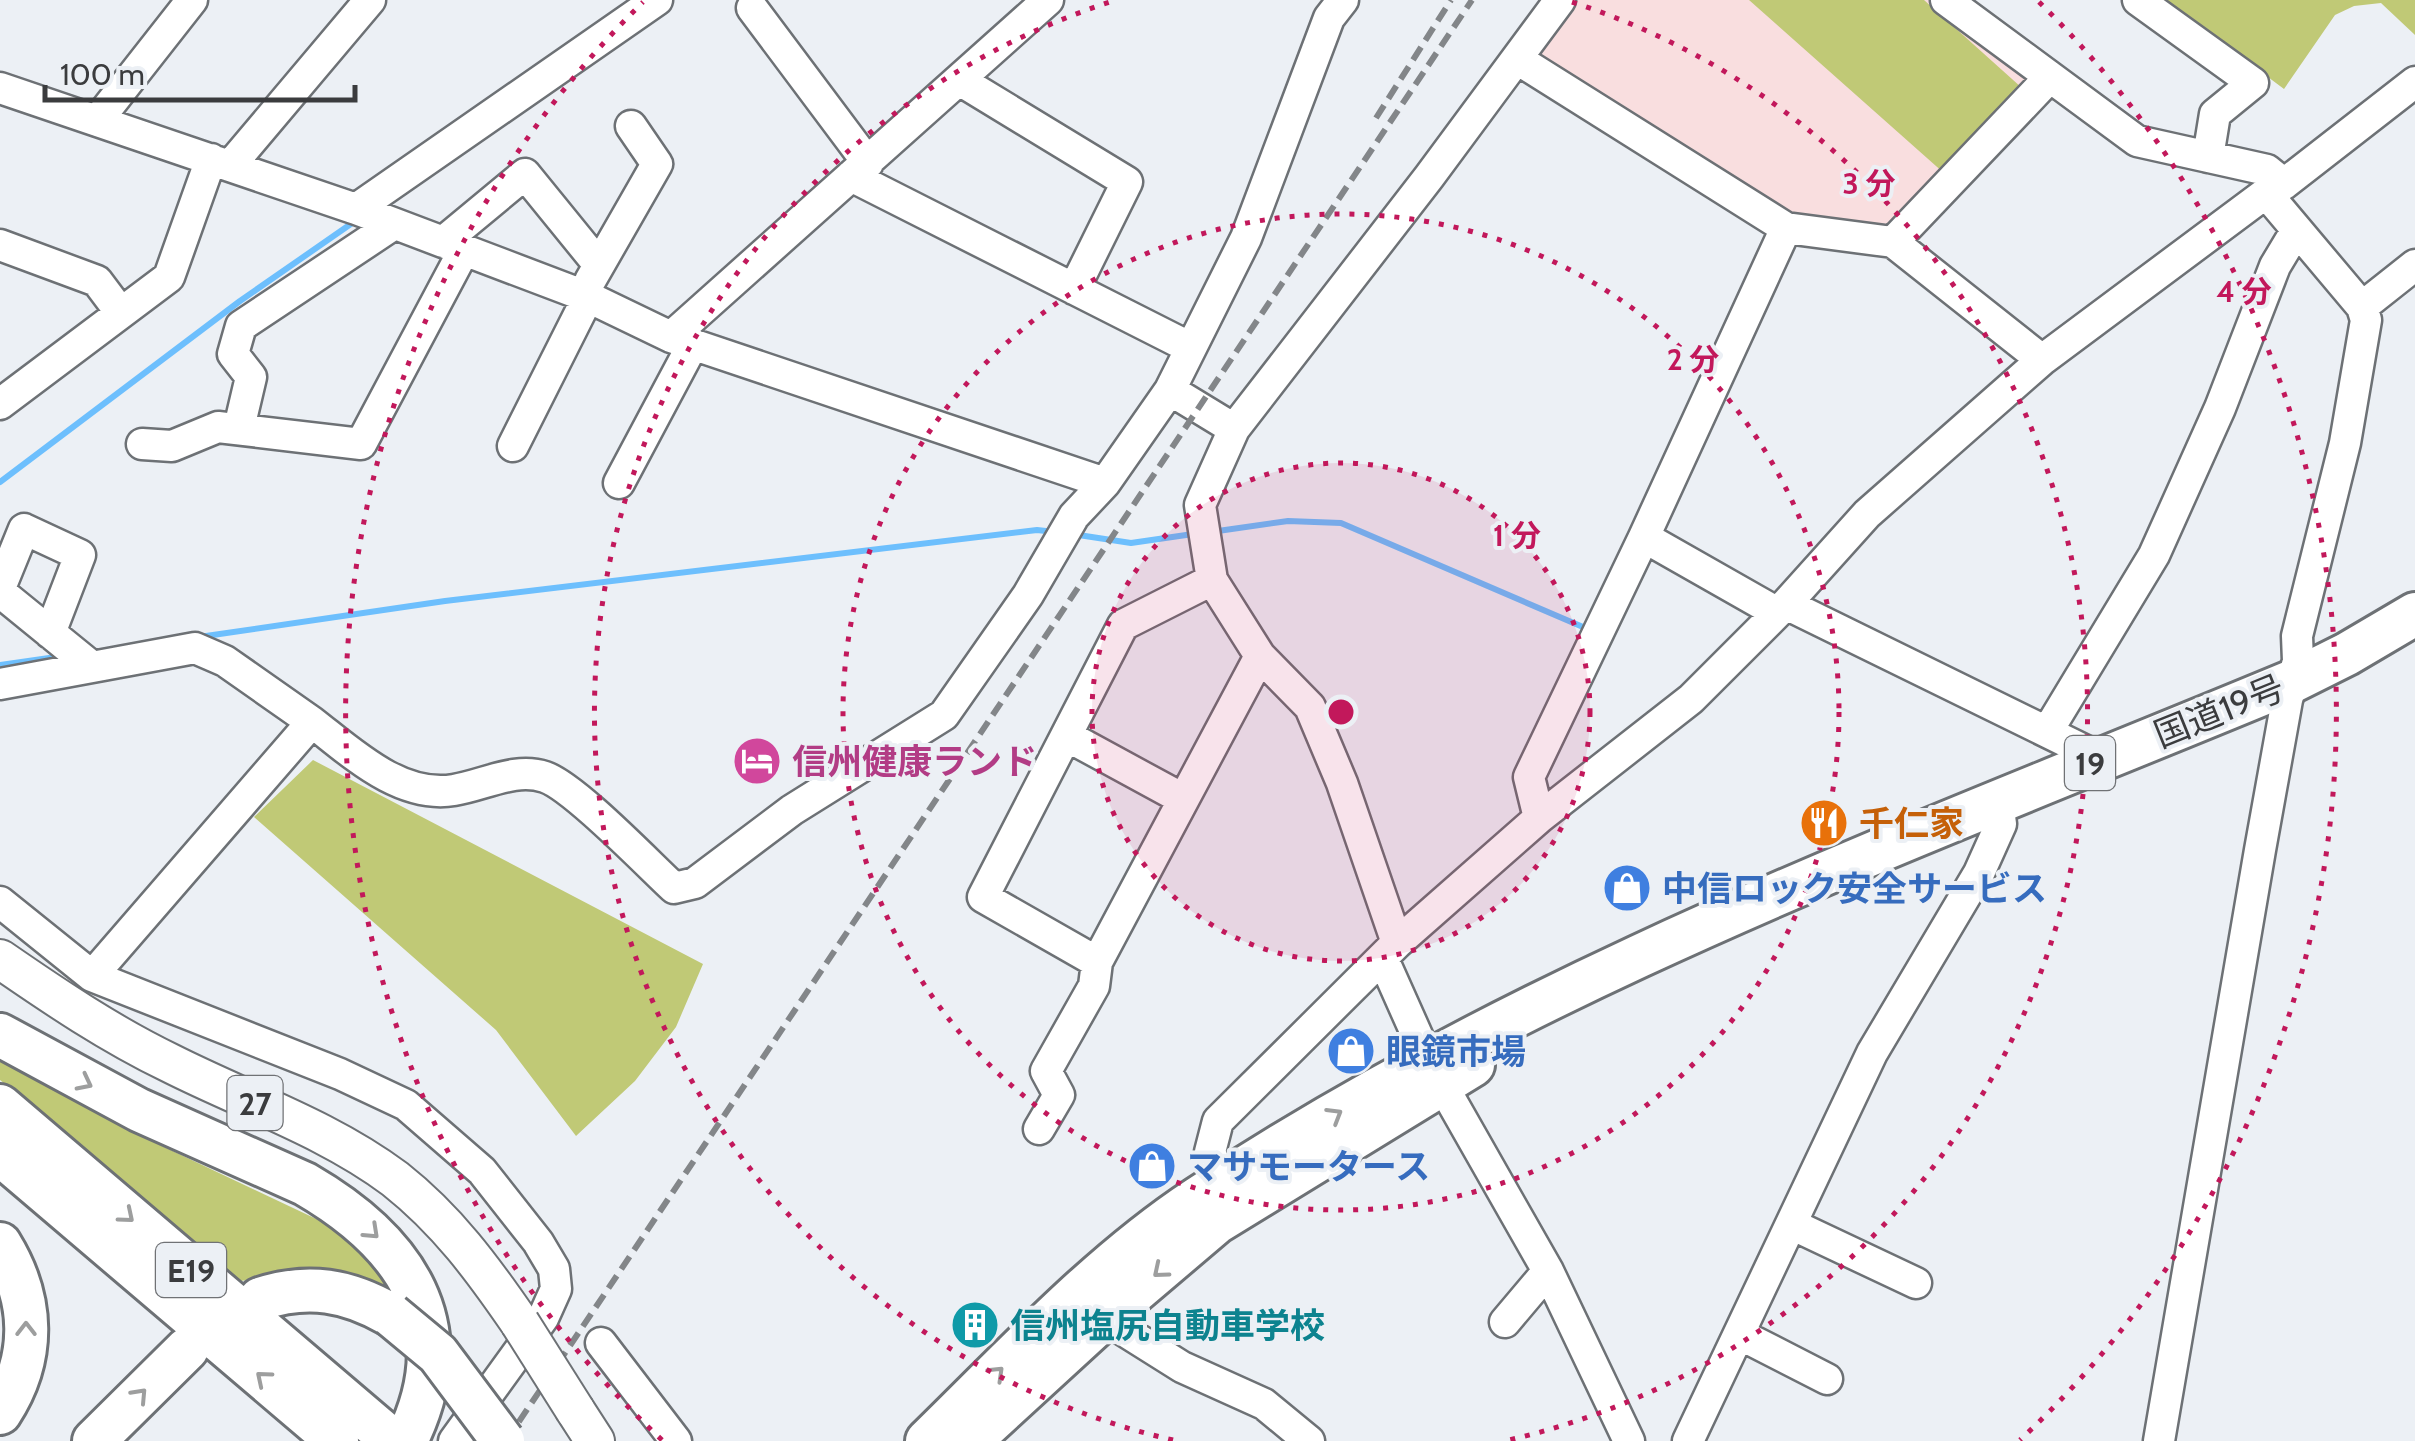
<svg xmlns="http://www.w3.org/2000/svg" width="2415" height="1441" font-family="Cabin,'Noto Sans JP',sans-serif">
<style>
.education{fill:#f9dedf}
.green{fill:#c0c976}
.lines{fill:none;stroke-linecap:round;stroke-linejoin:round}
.stream{stroke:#6dbffd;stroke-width:6}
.minor-casing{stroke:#6d7175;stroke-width:35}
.major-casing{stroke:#6d7175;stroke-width:42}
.highway-casing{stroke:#6d7175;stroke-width:48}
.minor{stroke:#fff;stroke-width:30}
.major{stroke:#fff;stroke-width:38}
.highway{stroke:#fff;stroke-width:42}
.rail{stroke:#838689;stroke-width:6;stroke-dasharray:15 8;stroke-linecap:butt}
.major-bridge-casing{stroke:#6d7175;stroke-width:42;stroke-linecap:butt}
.highway-bridge-casing{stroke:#6d7175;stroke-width:48;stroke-linecap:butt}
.major-bridge{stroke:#fff;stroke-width:38}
.highway-bridge{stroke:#fff;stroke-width:42}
.oneway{stroke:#9d9e9e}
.ring{fill:none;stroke:#c2185b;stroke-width:5;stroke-dasharray:5 10}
.labels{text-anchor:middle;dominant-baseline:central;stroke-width:8;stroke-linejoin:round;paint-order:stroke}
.shield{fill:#ecf0f5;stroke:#707275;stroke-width:2.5}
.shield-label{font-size:32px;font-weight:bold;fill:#3b3c3e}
.street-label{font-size:35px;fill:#3b3c3e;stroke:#ecf0f5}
.hotel-label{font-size:35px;font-weight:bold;fill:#b23c85;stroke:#ecf0f5;text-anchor:start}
.food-label{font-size:35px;font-weight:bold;fill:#c56008;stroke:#ecf0f5;text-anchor:start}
.shop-label{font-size:35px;font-weight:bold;fill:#366cbe;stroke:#ecf0f5;text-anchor:start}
.culture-label{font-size:35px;font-weight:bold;fill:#0d838f;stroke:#ecf0f5;text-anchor:start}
.centre{fill:#c2185b;stroke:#ecf0f5;stroke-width:5}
.ring-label{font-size:30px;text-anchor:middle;font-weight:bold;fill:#c2185b;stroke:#ecf0f5;stroke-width:8;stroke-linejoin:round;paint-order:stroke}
</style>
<rect width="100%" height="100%" fill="#ecf0f5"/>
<path class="education" d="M1572,0H1936L2038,81L1889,238L1804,230L1537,66L1535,50Z"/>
<path class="green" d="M1749,0H1924L2022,88L1945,174Z
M2165,0H2415V35L2381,3L2354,6L2335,15L2284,89Z
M313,760L703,964L676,1027L635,1081L576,1136L496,1030L254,817Z
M0,1057L120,1126L346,1233L373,1257L406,1306L338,1275L316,1269L241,1281L0,1080Z"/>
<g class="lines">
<path class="stream" d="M0,482L240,301L358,219
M1211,532L1288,521L1341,523L1583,627
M1072,534L1131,543L1193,534
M199,637L445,601L1037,530L1055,532
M0,665L63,656"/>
<g class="minor-casing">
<path id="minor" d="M1946,0L2137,141L2267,170L2284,184
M2138,0L2253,83L2215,114L2208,157
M752,8L868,163
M1517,59L1786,228L1893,242L2049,78
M961,81L1127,182L1074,289
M0,88L356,209L588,297L671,337L1105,483
M97,121L192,0
M230,166L370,0
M851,176L1189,347
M356,209L657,0
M443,242L525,174L599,265
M1893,242L2042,360
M0,245L97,281L121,313
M590,281L657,164L631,126
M2362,307L2415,265
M671,337L1048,0
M1170,390L1234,429
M0,404L169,277L211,159
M239,428L251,377L233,354L241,326L394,224
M142,444L172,446L218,427L361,444L464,250
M513,446L588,297
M619,483L693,344
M1644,537L1776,612
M0,588L24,529L80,555L50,633
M0,592L91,666
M1786,604L2100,758
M0,684L195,648L225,661L312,722
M2047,732L2154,555L2220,408L2275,266L2296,231
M1067,736L1183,799
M1539,818L1529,777L1644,537L1786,228
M0,902L92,976L340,1074L406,1105L482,1171L538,1242L554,1269L556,1289L543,1318L454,1441
M1397,943L1342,783L1310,707L1260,656L1212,580L1200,505L1234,429L1429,177L1560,0
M1383,959L1428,1060L1548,1271L1629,1441
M1097,962L983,897L1123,625L1212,580
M92,976L312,722C352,753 400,799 454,790C485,785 515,767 545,777C574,787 647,863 674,888L695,883L792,810L944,715L1028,595L1074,516L1105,483L1170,390L1246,238L1329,18L1343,0
M1039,1129L1059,1095L1046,1071L1094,986L1097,962L1260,656
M1230,1199L1210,1152L1218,1121L1397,943L1539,818L1691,699L1786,604L1867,514L2042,360L2266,193L2284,184L2415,82
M1791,1224L1916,1283
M1104,1318L1182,1367L1264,1404L1309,1441
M1505,1322L1548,1271
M1739,1334L1827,1379
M601,1343L676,1441
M1688,1441L1872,1053L1979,873L2001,824L1998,802
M2159,1441L2260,850L2287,700L2298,661L2297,636L2345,443L2366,320L2362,307L2266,193"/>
</g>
<g class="major-casing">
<path id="major" d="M0,959C55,997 110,1034 170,1063C245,1101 327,1128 395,1179C447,1220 483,1269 520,1323
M575,1410L595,1441"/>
</g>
<g class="highway-casing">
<path id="highway" d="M0,1035L139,1110L305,1184C405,1242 464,1325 406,1441
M0,1106L393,1441
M0,1154L337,1441
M0,1244C34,1299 36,1358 0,1413
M260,1299C308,1283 348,1290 391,1315
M94,1441L187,1349
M927,1441C1012,1358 1099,1263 1198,1198C1537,974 1918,837 2291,682L2347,654L2415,614
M970,1441L1104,1318L1217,1222L1473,1065"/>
</g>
<use href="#minor" class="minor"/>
<use href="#major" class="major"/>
<use href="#highway" class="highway"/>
<path class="rail" d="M1376,118L1451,0
M506,1441L1472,0"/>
<g class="major-bridge-casing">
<path id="major-bridge" d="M520,1323L575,1410"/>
</g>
<g class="highway-bridge-casing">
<path id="highway-bridge" d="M391,1315L438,1354L503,1441"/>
</g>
<use href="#major-bridge" class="major-bridge"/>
<use href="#highway-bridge" class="highway-bridge"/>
</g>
<defs><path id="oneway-chevron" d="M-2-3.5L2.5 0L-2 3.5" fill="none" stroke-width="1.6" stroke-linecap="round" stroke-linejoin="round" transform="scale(2.5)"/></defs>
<g class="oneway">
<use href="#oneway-chevron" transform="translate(85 1083) rotate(27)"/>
<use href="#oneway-chevron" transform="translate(1335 1115) rotate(-31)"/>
<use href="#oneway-chevron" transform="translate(127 1216) rotate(40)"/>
<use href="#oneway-chevron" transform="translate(372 1232) rotate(43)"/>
<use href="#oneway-chevron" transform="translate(1160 1271) rotate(140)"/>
<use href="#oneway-chevron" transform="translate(26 1329) rotate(-90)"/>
<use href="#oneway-chevron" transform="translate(997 1373) rotate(-44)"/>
<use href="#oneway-chevron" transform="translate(263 1378) rotate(-140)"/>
<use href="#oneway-chevron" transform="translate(140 1395) rotate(-47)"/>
</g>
<circle cx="1341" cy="712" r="249" fill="#c2185b" fill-opacity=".12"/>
<g class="ring">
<circle cx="1341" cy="712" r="249"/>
<circle cx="1341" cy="712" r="498"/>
<path d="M1173 1440A747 747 0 0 1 1110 2M1572 2A747 747 0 0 1 1509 1440"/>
<path d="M662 1440A996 996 0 0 1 643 2M2039 2A996 996 0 0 1 2020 1440"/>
</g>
<defs>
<g id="hotel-disc" transform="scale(2.5)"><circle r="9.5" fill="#d1479c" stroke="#ecf0f5"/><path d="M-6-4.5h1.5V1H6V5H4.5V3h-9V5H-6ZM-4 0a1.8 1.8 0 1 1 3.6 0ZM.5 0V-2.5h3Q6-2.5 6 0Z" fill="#fff"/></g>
<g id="restaurant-disc" transform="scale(2.5)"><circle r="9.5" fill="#e8710a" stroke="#ecf0f5"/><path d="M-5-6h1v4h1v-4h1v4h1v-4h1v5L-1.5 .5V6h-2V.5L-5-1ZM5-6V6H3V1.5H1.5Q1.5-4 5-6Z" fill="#fff"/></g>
<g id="shop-disc" transform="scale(2.5)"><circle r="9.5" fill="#3f7fe0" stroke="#ecf0f5"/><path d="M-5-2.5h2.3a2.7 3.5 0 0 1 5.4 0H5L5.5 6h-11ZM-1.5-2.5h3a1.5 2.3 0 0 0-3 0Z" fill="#fff"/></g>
<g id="building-disc" transform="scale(2.5)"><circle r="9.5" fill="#0f9aa8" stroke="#ecf0f5"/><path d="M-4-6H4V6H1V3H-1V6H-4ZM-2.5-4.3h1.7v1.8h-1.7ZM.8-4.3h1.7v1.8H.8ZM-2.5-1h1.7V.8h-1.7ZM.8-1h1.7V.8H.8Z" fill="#fff"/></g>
</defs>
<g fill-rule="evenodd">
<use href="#hotel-disc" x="757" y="761"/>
<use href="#restaurant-disc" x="1824" y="823"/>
<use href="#shop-disc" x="1627" y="888"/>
<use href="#shop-disc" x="1351" y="1051"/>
<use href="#shop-disc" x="1152" y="1166"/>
<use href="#building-disc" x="975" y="1325"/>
</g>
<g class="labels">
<g class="shield">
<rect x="2065" y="736" width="50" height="54" rx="8"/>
<rect x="227.5" y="1076" width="55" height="54" rx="8"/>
<rect x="156" y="1243" width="70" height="54" rx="8"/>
</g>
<g class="shield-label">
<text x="2090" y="763">19</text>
<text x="255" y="1103">27</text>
<text x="191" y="1270">E19</text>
</g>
<g class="street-label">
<text transform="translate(2219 711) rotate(-22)">国道19号</text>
</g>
<g class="hotel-label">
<text x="792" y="761">信州健康ランド</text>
</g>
<g class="food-label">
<text x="1859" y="823">千仁家</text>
</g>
<g class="shop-label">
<text x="1662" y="888">中信ロック安全サービス</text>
<text x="1386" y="1051">眼鏡市場</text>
<text x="1187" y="1166">マサモータース</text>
</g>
<g class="culture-label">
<text x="1010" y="1325">信州塩尻自動車学校</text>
</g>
</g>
<circle cx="1341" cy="712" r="15" class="centre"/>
<g class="ring-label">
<text x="1869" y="194">3 分</text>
<text x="2244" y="302">4 分</text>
<text x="1693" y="370">2 分</text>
<text x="1517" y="546">1 分</text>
</g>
<path d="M45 85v15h310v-15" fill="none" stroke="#3b3c3e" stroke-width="5"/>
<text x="60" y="85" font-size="30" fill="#3b3c3e" stroke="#ecf0f5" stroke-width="8" paint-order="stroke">100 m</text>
</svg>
